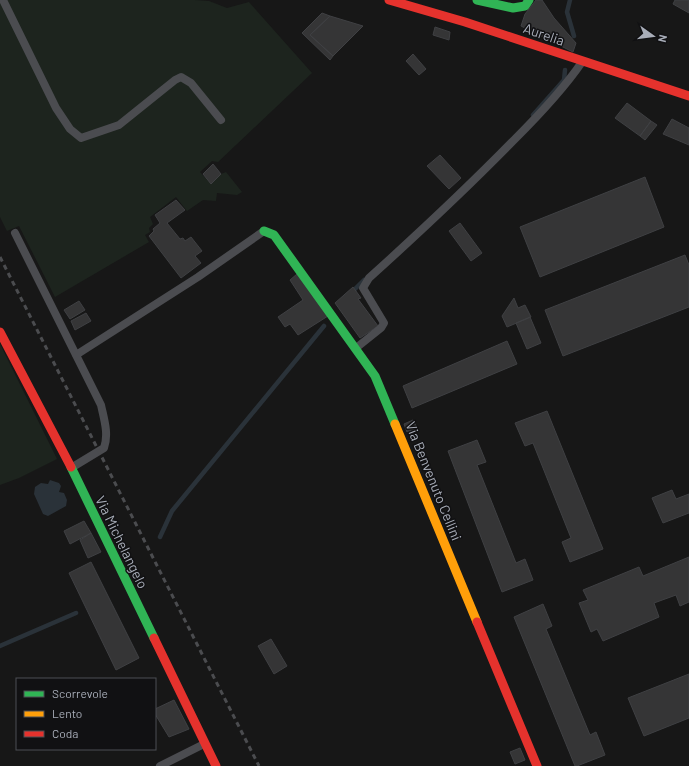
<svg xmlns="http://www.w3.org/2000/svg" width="689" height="766" font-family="Barlow,sans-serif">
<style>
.green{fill:#1d241e}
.water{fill:#2a3239}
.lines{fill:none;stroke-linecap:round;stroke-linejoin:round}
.stream{stroke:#2a3239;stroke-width:4.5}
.building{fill:#353536;stroke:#3f4043}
.lane{stroke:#4b4c50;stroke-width:8}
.fast{stroke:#30b455;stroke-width:9}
.slow{stroke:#ff9f0a;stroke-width:9}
.jam{stroke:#e5322d;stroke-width:9}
.rail{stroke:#4b4c4f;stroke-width:3;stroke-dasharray:5 4;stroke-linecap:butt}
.labels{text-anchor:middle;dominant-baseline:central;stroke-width:3;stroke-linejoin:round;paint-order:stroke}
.street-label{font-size:14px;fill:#a8adb8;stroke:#111113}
</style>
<rect width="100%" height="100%" fill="#171717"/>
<path class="green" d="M0,0H195L209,1L227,8L249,2L312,73L218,162L212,161L200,172L211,184L221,174L226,172L242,192L237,195L217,193L216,201L203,200L187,211L176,197L150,217L153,224L149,228L150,232L145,235L149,242L55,297L19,226L7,231L0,217Z
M0,344L57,459L19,478L0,485Z"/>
<path class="water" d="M50,480L59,483L61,486L59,492L64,493L67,500L66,506L48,516L43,514L34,494L35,487L41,483L48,484Z"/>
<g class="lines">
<path class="stream" d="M570,0L567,12L574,36
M533,115L564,80L565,70
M351,293L364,280
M160,537L172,511L324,326
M0,646L76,613"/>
</g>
<path class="building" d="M536,0H542L554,18L576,43L573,52L521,26L525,14Z
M675,0H689V13L673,4Z
M322,13L330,16L310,35L333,56L330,60L302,33Z
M330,16L363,26L333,56L310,35Z
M435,27L450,32L449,40L433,35Z
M413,54L426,69L419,75L406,61Z
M627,103L651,121L640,136L615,118Z
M672,119L689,128V145L663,134Z
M651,121L657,125L645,140L640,136Z
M440,155L461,178L449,189L427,166Z
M213,164L221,174L211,184L203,174Z
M645,177L664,227L540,277L520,227Z
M176,200L185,210L167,223L180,239L183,238L185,241L191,237L202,251L195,256L201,263L181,278L149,236L154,231L153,229L160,223L155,215Z
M460,223L482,253L471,261L449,231Z
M685,255L689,265V307L563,356L545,310Z
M297,274L328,316L298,335L290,324L285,327L278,317L303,300L290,280Z
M353,287L361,298L358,299L378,326L360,338L335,303Z
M514,298L518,308L525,305L531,317L507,327L502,316Z
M79,301L85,310L70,319L64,310Z
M86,313L91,321L75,330L71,321Z
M530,317L541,343L527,349L516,323Z
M507,341L517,364L412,408L403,386Z
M547,411L603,549L570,562L562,542L571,538L533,443L525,446L515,423Z
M413,420L417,428L407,432L404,424Z
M477,440L486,462L477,465L516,563L525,559L533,580L502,592L448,451Z
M672,490L676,499L689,494V513L663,523L652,498Z
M84,521L91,533L70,544L64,531Z
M91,533L101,552L88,558L80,540Z
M689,557V602L680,606L676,595L654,603L659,617L603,641L597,629L591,632L579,603L588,600L583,590L639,567L643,576Z
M91,562L139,658L116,670L69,573Z
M543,604L552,626L546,629L590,735L596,732L605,755L577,766H575L514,617Z
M271,639L287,666L274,674L258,646Z
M689,674V718L644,736L628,698Z
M174,700L189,729L169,737L155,714V709Z
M520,748L525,760L515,764L510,752Z"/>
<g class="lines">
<path class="lane" d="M3,0L56,108L70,129L81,138L119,125L175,80L181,77L191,83L221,120
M15,233L101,405C104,419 109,434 104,448L71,468
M356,348L381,328L384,323L363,288L369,278C419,233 467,188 514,140C538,116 563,90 582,62
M76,355L198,277L264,231
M160,766L204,744"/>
<path class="fast" d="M477,0L513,8L525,6L529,0
M264,231L274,235L375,376L395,424
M71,467L154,638"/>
<path class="slow" d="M395,424L477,622"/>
<path class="jam" d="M389,0L465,22L689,96
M0,332L71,467
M477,622L537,766
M154,638L216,766"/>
<path class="rail" d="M0,257L259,766"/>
</g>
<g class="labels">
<g class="street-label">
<text transform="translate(544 34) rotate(19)">Aurelia</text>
<text transform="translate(434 481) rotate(68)">Via Benvenuto Cellini</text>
<text transform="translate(122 542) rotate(64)">Via Michelangelo</text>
</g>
</g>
<rect x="16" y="678" width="140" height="72" fill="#111113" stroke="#4d4f55"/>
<rect x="24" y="691" width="20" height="6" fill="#30b455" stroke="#4d4f55"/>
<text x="52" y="698" font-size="12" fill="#a8adb8">Scorrevole</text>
<rect x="24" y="711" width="20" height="6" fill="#ff9f0a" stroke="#4d4f55"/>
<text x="52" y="718" font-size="12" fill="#a8adb8">Lento</text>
<rect x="24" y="731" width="20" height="6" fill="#e5322d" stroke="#4d4f55"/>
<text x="52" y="738" font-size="12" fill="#a8adb8">Coda</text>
<g transform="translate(653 36) rotate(104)" stroke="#111113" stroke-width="3" paint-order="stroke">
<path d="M0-3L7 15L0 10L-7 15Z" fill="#a8adb8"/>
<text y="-6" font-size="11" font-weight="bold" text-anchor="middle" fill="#a8adb8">N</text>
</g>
</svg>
